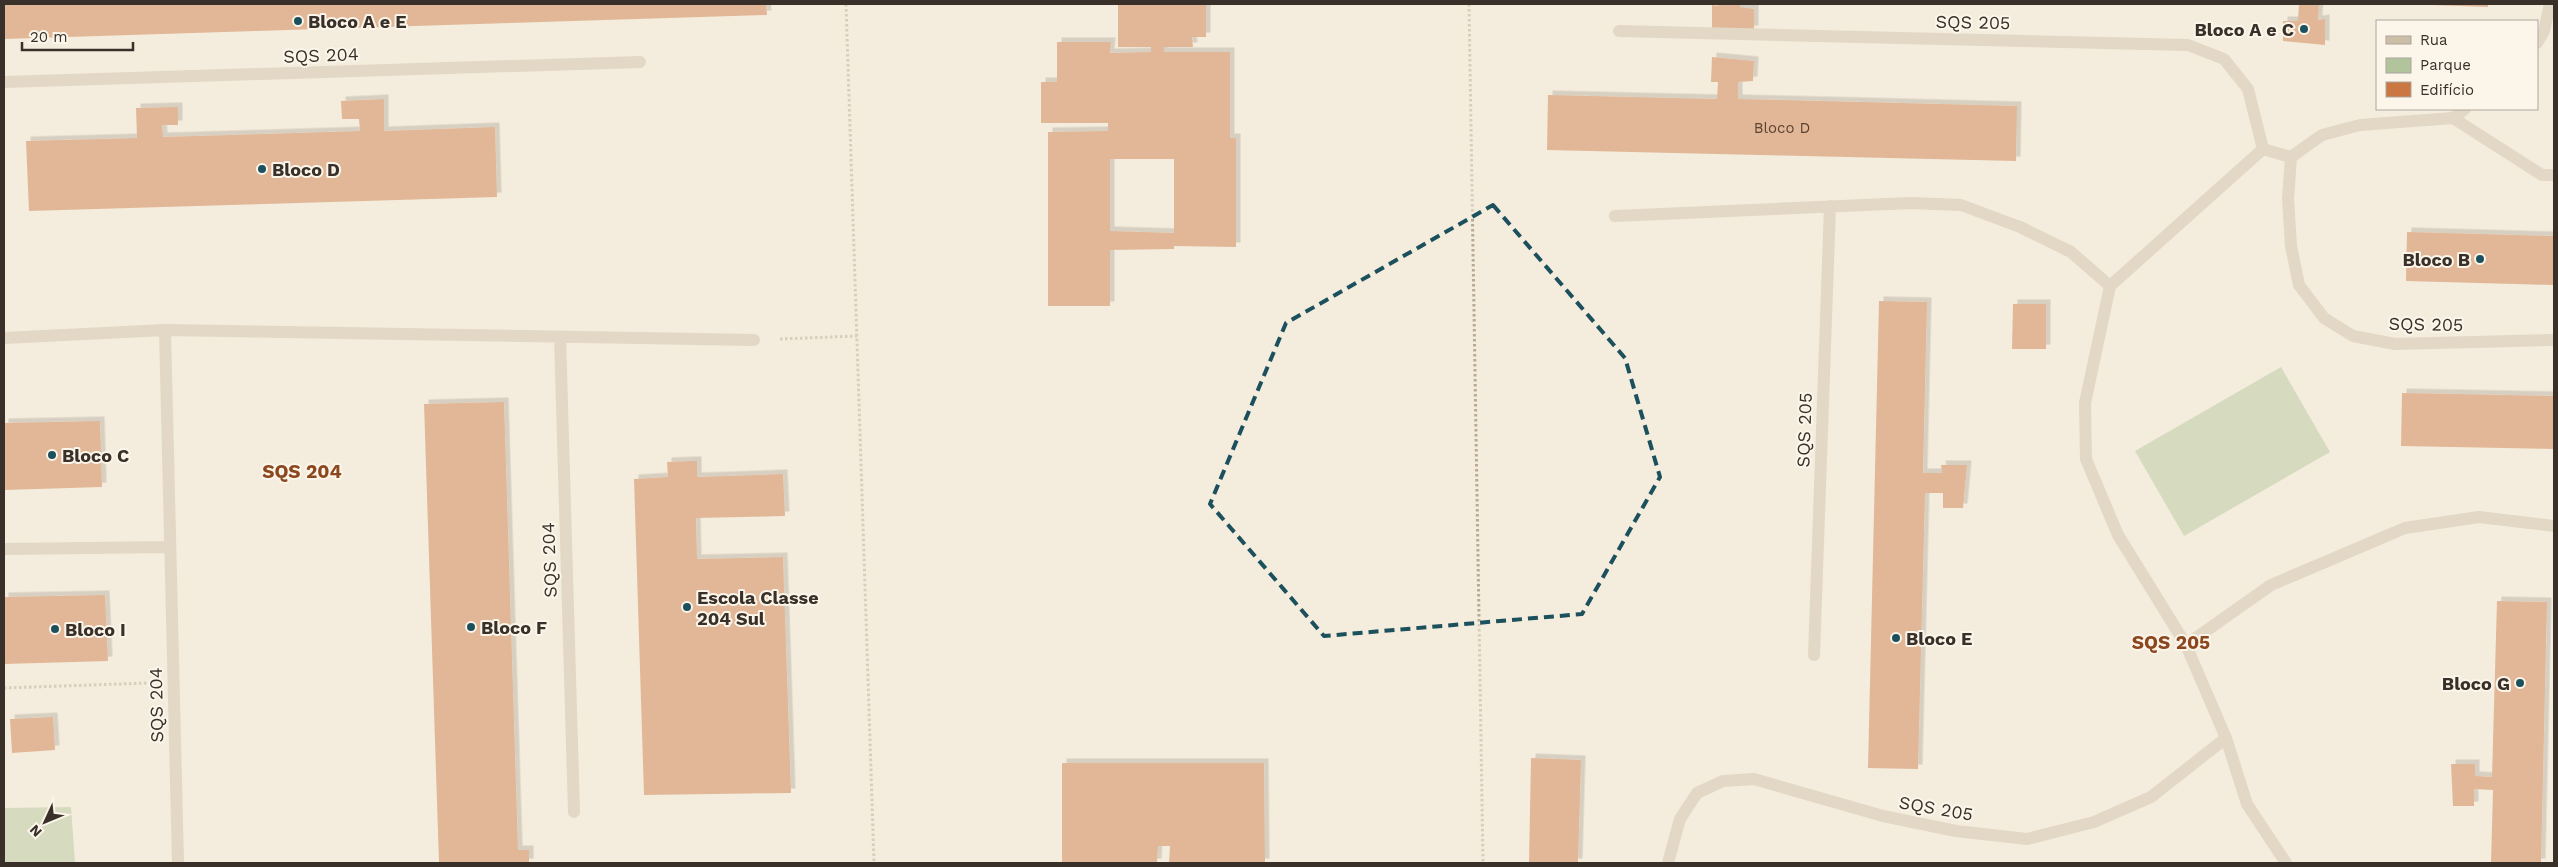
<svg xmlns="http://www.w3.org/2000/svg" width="2558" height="867" font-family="'Work Sans',sans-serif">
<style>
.green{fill:#b1c49c}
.building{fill:#cb7744;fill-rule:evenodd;filter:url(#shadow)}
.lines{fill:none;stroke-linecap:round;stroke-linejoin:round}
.path{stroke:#b9a892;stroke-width:3;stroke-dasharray:2.5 2.5;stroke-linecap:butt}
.minor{stroke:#cdbea8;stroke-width:12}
.marked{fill:none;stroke:#1c505d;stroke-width:4;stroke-dasharray:10 6;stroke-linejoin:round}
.poi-dot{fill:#1c505d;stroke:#fbf5ea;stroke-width:2}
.labels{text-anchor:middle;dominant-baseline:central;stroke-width:4;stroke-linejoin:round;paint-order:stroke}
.number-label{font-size:15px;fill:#5e4230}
.poi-label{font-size:18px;font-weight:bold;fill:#393029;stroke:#fbf5ea;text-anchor:start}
.street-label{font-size:18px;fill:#393029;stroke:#fbf5ea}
.neighbourhood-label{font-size:19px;font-weight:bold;fill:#8c471e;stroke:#fbf5ea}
</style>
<defs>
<filter id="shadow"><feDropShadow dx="4.5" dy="-4.5" stdDeviation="0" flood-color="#0004"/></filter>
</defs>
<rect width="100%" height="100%" fill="#f4ecdd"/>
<path class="green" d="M2281,367L2330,452L2184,536L2135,451Z
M71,807L75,863H4V808Z"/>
<path class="building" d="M4,4H766L767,15L4,39Z
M1118,4H1206V37H1192L1193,47H1164V52H1230V138H1236V247L1174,246V249L1110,250V306H1048V132L1108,131V123H1041V82H1057V42H1111L1110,53L1151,52V47H1118ZM1110,159H1174V233L1110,231Z
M1719,4H1740V7L1754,9V30L1712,32V5L1719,6Z
M2299,4H2319L2318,20L2325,19V45L2283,41V21H2298Z
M2431,4H2488V7L2431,5Z
M1712,57L1754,61L1753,81L1738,82V99L2017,106L2016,161L1547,150L1548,95L1717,99L1718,82H1711Z
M384,99V131L495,127L497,197L29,211L26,141L137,138L136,108L178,107V125H162L163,137L360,131L359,119H342L341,101Z
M2407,232L2554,236V285L2406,281Z
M1879,301L1927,302L1923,473H1942L1941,465H1967L1963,508H1943V493H1925L1918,769L1868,768Z
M2013,304H2046V349H2012Z
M2402,393L2554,396V449L2401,446Z
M504,402L518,850H529V863H439L424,404Z
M100,421L102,487L4,490V423Z
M692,461H697V477L783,474L785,516L696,518L697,559L783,557L791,793L644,795L634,479L668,477L667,462Z
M105,595L108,661L4,664V597Z
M2497,601L2547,602L2541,863H2491L2493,790L2474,789V806H2453L2451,764H2475V776L2492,777Z
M53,717L55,750L12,753L10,719Z
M1531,758L1581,760L1578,863H1529Z
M1062,763H1264L1265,863H1169L1170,846H1158L1157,863H1062Z"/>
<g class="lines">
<path class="path" d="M846,4L874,863
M1469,4L1483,863
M780,339L857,336
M4,688L148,683"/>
<path class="minor" d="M1619,31L2188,45L2224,59L2248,89L2263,149
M2537,43L2544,31L2550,4
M4,82L640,62
M2453,118L2542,175H2554
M2291,157L2288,199L2291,246L2299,285L2324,318L2353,336L2395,344L2554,340
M1615,216L1911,203L1961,205L2020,227L2071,252L2110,286
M165,330L754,340
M560,337L574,812
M4,338L165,330L178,863
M4,549L170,547
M2186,645L2271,585L2405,528L2479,517L2554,526
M1814,655L1830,206
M1668,863L1680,819L1697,793L1723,781L1754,779L1883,816L1956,831L2027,839L2094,822L2151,797L2226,738
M2286,863L2247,804L2226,738L2186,645L2118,535L2086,459L2085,403L2110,286L2263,149L2291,157L2322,135L2360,125L2453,118L2465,109"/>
</g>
<path d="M0 0H2558V867H0ZM1493,205L1625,358L1660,477L1582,614L1324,636L1210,504L1286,323Z" fill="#f4ecdd" fill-opacity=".55" fill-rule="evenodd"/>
<path class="marked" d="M1493,205L1625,358L1660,477L1582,614L1324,636L1210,504L1286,323Z"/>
<g class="poi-dot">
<circle cx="298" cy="21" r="5"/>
<circle cx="2304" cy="29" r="5"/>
<circle cx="262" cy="169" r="5"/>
<circle cx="2480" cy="259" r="5"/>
<circle cx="52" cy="455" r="5"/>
<circle cx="687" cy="607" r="5"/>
<circle cx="471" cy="627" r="5"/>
<circle cx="55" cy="629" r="5"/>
<circle cx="1896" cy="638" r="5"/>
<circle cx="2520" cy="683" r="5"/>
</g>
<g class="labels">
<g class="number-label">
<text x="1782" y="128">Bloco D</text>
</g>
<g class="poi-label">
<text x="308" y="21">Bloco A e E</text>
<text x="2294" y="29" text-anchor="end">Bloco A e C</text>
<text x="272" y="169">Bloco D</text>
<text x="2470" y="259" text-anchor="end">Bloco B</text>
<text x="62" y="455">Bloco C</text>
<text x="697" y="597">Escola Classe<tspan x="697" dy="21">204 Sul</tspan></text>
<text x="481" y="627">Bloco F</text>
<text x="65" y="629">Bloco I</text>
<text x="1906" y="638">Bloco E</text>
<text x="2510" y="683" text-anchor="end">Bloco G</text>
</g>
<g class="street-label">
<text transform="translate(1973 22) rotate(1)">SQS 205</text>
<text transform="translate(321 55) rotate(-2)">SQS 204</text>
<text transform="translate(2426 324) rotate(1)">SQS 205</text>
<text transform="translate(1804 430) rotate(-88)">SQS 205</text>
<text transform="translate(549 560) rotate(-92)">SQS 204</text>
<text transform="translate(156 705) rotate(-91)">SQS 204</text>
<text transform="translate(1936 808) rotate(10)">SQS 205</text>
</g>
<g class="neighbourhood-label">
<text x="302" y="471">SQS 204</text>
<text x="2171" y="642">SQS 205</text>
</g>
</g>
<rect width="2558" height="867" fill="none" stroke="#393029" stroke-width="10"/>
<rect x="2376" y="20" width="162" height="90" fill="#fbf5ea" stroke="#ada69d"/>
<rect x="2386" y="36" width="25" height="8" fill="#cdbea8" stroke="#ada69d"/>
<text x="2420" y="45" font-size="15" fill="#393029">Rua</text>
<rect x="2386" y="58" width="25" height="15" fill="#b1c49c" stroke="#ada69d"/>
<text x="2420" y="70" font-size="15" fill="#393029">Parque</text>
<rect x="2386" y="82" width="25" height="15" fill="#cb7744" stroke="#ada69d"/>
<text x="2420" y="95" font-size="15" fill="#393029">Edifício</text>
<g transform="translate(45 822) rotate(226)" stroke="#fbf5ea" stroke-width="4" paint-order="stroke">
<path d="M0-4L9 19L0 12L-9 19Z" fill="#393029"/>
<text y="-8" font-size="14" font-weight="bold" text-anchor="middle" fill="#393029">N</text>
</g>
<path d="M22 42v8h111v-8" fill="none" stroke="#393029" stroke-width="2.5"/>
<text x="30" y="42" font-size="15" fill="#393029" stroke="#fbf5ea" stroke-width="4" paint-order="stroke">20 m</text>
</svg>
